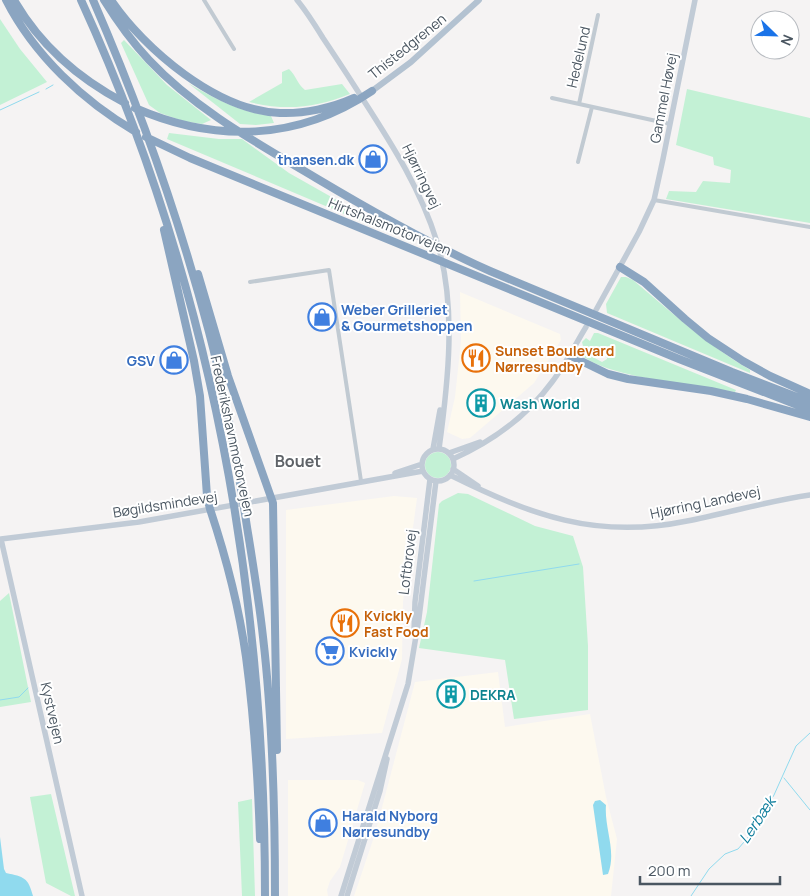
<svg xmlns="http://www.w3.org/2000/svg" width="810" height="896" font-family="Manrope,sans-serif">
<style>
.commercial{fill:#fdf9ef}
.green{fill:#c3f1d5}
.water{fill:#90daee}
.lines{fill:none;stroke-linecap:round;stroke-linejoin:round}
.stream{stroke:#90daee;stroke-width:1}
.street{stroke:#c1cad2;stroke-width:4}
.secondary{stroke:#c1cbd6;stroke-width:5.5}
.primary{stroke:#b3c2d1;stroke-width:6}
.highway{stroke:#8ba5c1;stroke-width:8}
.labels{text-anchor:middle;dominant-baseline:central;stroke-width:4;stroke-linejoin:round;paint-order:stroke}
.street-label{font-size:14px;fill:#4a5661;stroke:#fff}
.shop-label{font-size:14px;font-weight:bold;fill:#366cbe;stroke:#fff;text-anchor:start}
.food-label{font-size:14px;font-weight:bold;fill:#c56008;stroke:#fff;text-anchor:start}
.culture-label{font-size:14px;font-weight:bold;fill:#0d838f;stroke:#fff;text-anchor:start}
.water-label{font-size:15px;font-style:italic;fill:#0c7c9b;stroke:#fff}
.quarter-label{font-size:16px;font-weight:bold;fill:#5f6368;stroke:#fff}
</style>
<rect width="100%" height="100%" fill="#f5f3f3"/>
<path class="commercial" d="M460,292L560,334L561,340L534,383L470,438L462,439L447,432L455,397L461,341Z
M394,496L417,498L403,602L402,659L382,733L286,739V510Z
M498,672L505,727L590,714L606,797L617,839L611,896H354L375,834L415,682Z
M288,780H358L365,783L340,867L330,881L327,890L328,896H288Z"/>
<path class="green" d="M0,19L20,49L47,82L0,105Z
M124,40L167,85L211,120L202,124L183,121L160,113L149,105L121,43Z
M289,69C296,75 297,84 305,90L342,84L350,94C315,108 286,111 249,102L282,83V72Z
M188,83C215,99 240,112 271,116L274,123L256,125L240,124Z
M687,89L810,118V223L666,199L669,191L696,192L703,181L730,183L731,170L714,165L713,157L676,145Z
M169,133L219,139H242L289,173L388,229L387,232L167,139Z
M621,277H626L633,280C672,313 706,344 750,370V373L607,313L606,304Z
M594,333H598L736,390L735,392C700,386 602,377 579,353L580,350L602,362L607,359L606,351L583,346L582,342L586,338L590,341Z
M425 465a13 13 0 1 1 26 0a13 13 0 1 1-26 0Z
M458,493L468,494L535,526L573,536L583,567L588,646V710L514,719L505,660L419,648L427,612L439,504L442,501Z
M9,593L31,702L0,707V601Z
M51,794L75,896H71L46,883L30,797Z
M252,799L255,896H242L238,802Z"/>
<path class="water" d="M600,800L606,805C604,828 617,851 608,874L603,875L593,805L595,801Z
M0,837L4,869L6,873C24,877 28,877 33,896H0Z"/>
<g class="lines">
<path class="stream" d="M46,89L53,85
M0,110L39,92
M474,581L579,564
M0,700L19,697L28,688
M784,778L810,810
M691,896L709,869L725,854L738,849L750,835L774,795L796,746L810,733"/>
<path class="street" d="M204,0L234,49
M552,98L670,124
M579,104L598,15
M578,162L592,107
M654,200L810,227
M250,282L329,270L361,481"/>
<path class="secondary" d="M297,0C307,12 315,25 323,38C337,59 351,80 364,101C393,146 421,190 437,242C457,306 448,383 439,449
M596,310L639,232L654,200L663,159L695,0
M422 465a16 16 0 1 1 32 0a16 16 0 1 1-32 0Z
M433,449L440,410
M449,453L480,442
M453,459C491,442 527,416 552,382C565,365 575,345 586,327
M453,469L478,486
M395,473L422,464
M450,475C531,515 596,540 687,521C728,513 768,501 810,495
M414,631L415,602L430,479
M82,896L1,539L139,522L423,471
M341,896L408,684L419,618L436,481
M347,896L380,791L387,759"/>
<path class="primary" d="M372,91L411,62L479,0"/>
<path class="highway" d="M6,0C34,55 83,101 136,132
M14,0C40,45 79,79 125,103
M81,0C211,284 265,585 265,896
M93,0C140,108 179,218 209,332C226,396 237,461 247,527C253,564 259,600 263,637C273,723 275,810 275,896
M104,0C117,21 132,42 149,60C196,110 259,144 316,178C373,212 429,244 490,271L732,372L810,402
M111,0C144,49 217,111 280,113C304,114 332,108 354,98
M135,108C215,143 298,141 372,91
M146,137L190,158L679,359L810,410
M164,230L194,361L200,396L207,496L210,509C226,557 239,607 246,657C254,717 258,778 260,839
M620,267L644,282L685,319L708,338L743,361L770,376L810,394
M198,274L228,376L273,503L277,750
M569,355L608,374L628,379L711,391L747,399L810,417"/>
</g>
<defs>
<g id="shop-ring" transform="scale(1.4375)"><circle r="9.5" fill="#fff" stroke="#3f7fe0" stroke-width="1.5"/><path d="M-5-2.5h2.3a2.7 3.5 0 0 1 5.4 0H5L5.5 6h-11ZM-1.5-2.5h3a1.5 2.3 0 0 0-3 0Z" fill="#3f7fe0"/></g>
<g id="restaurant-ring" transform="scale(1.4375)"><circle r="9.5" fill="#fff" stroke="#e8710a" stroke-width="1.5"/><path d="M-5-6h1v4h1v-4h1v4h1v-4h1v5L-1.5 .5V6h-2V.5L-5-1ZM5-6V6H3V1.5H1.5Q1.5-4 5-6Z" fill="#e8710a"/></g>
<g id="building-ring" transform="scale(1.4375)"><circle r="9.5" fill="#fff" stroke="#0f9aa8" stroke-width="1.5"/><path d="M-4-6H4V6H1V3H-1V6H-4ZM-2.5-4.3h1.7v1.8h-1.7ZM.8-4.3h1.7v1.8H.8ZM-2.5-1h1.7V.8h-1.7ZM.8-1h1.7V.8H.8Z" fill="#0f9aa8"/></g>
<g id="supermarket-ring" transform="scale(1.4375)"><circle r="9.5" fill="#fff" stroke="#3f7fe0" stroke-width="1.5"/><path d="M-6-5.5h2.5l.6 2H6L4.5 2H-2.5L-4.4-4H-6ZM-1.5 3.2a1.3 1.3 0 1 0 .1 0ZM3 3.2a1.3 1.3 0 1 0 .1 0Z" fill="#3f7fe0"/></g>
</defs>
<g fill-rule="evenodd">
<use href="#shop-ring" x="373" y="159"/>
<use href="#shop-ring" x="322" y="317"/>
<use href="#restaurant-ring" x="476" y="358"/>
<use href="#shop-ring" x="174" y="360"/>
<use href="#building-ring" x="481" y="403"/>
<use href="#restaurant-ring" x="345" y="623"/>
<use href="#supermarket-ring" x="330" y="651"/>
<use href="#building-ring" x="451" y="694"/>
<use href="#shop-ring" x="323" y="823"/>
</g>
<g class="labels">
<g class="street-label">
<text transform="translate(407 46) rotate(-39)">Thistedgrenen</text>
<text transform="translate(578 57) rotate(-77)">Hedelund</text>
<text transform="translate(663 98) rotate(-79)">Gammel Høvej</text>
<text transform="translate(422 176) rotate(64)">Hjørringvej</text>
<text transform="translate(390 226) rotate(22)">Hirtshalsmotorvejen</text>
<text transform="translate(233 436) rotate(78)">Frederikshavnmotorvejen</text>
<text transform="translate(705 502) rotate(-12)">Hjørring Landevej</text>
<text transform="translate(165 504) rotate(-9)">Bøgildsmindevej</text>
<text transform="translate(407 562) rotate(-83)">Loftbrovej</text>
<text transform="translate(53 713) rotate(77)">Kystvejen</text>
</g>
<g class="shop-label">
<text x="354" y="159" text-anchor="end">thansen.dk</text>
<text x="341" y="309">Weber Grilleriet<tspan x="341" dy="16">&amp; Gourmetshoppen</tspan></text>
<text x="155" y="360" text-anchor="end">GSV</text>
<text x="349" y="651">Kvickly</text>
<text x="342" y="815">Harald Nyborg<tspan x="342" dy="16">Nørresundby</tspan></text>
</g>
<g class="food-label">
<text x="495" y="350">Sunset Boulevard<tspan x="495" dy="16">Nørresundby</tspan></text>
<text x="364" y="615">Kvickly<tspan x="364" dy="16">Fast Food</tspan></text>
</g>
<g class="culture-label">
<text x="500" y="403">Wash World</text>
<text x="470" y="694">DEKRA</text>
</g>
<g class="water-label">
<text transform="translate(757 820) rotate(-56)">Lerbæk</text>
</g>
<g class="quarter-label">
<text x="298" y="461">Bouet</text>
</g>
</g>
<g transform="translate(775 35) rotate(113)"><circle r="24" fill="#ffffff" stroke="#b7bbc0"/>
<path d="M0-4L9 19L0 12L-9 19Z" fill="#1a73e8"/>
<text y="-8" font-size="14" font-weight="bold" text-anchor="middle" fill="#4a5661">N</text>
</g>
<path d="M640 876v8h140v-8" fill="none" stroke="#4a5661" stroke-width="2.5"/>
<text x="648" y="876" font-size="15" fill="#4a5661" stroke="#ffffff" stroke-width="4" paint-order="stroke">200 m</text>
</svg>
